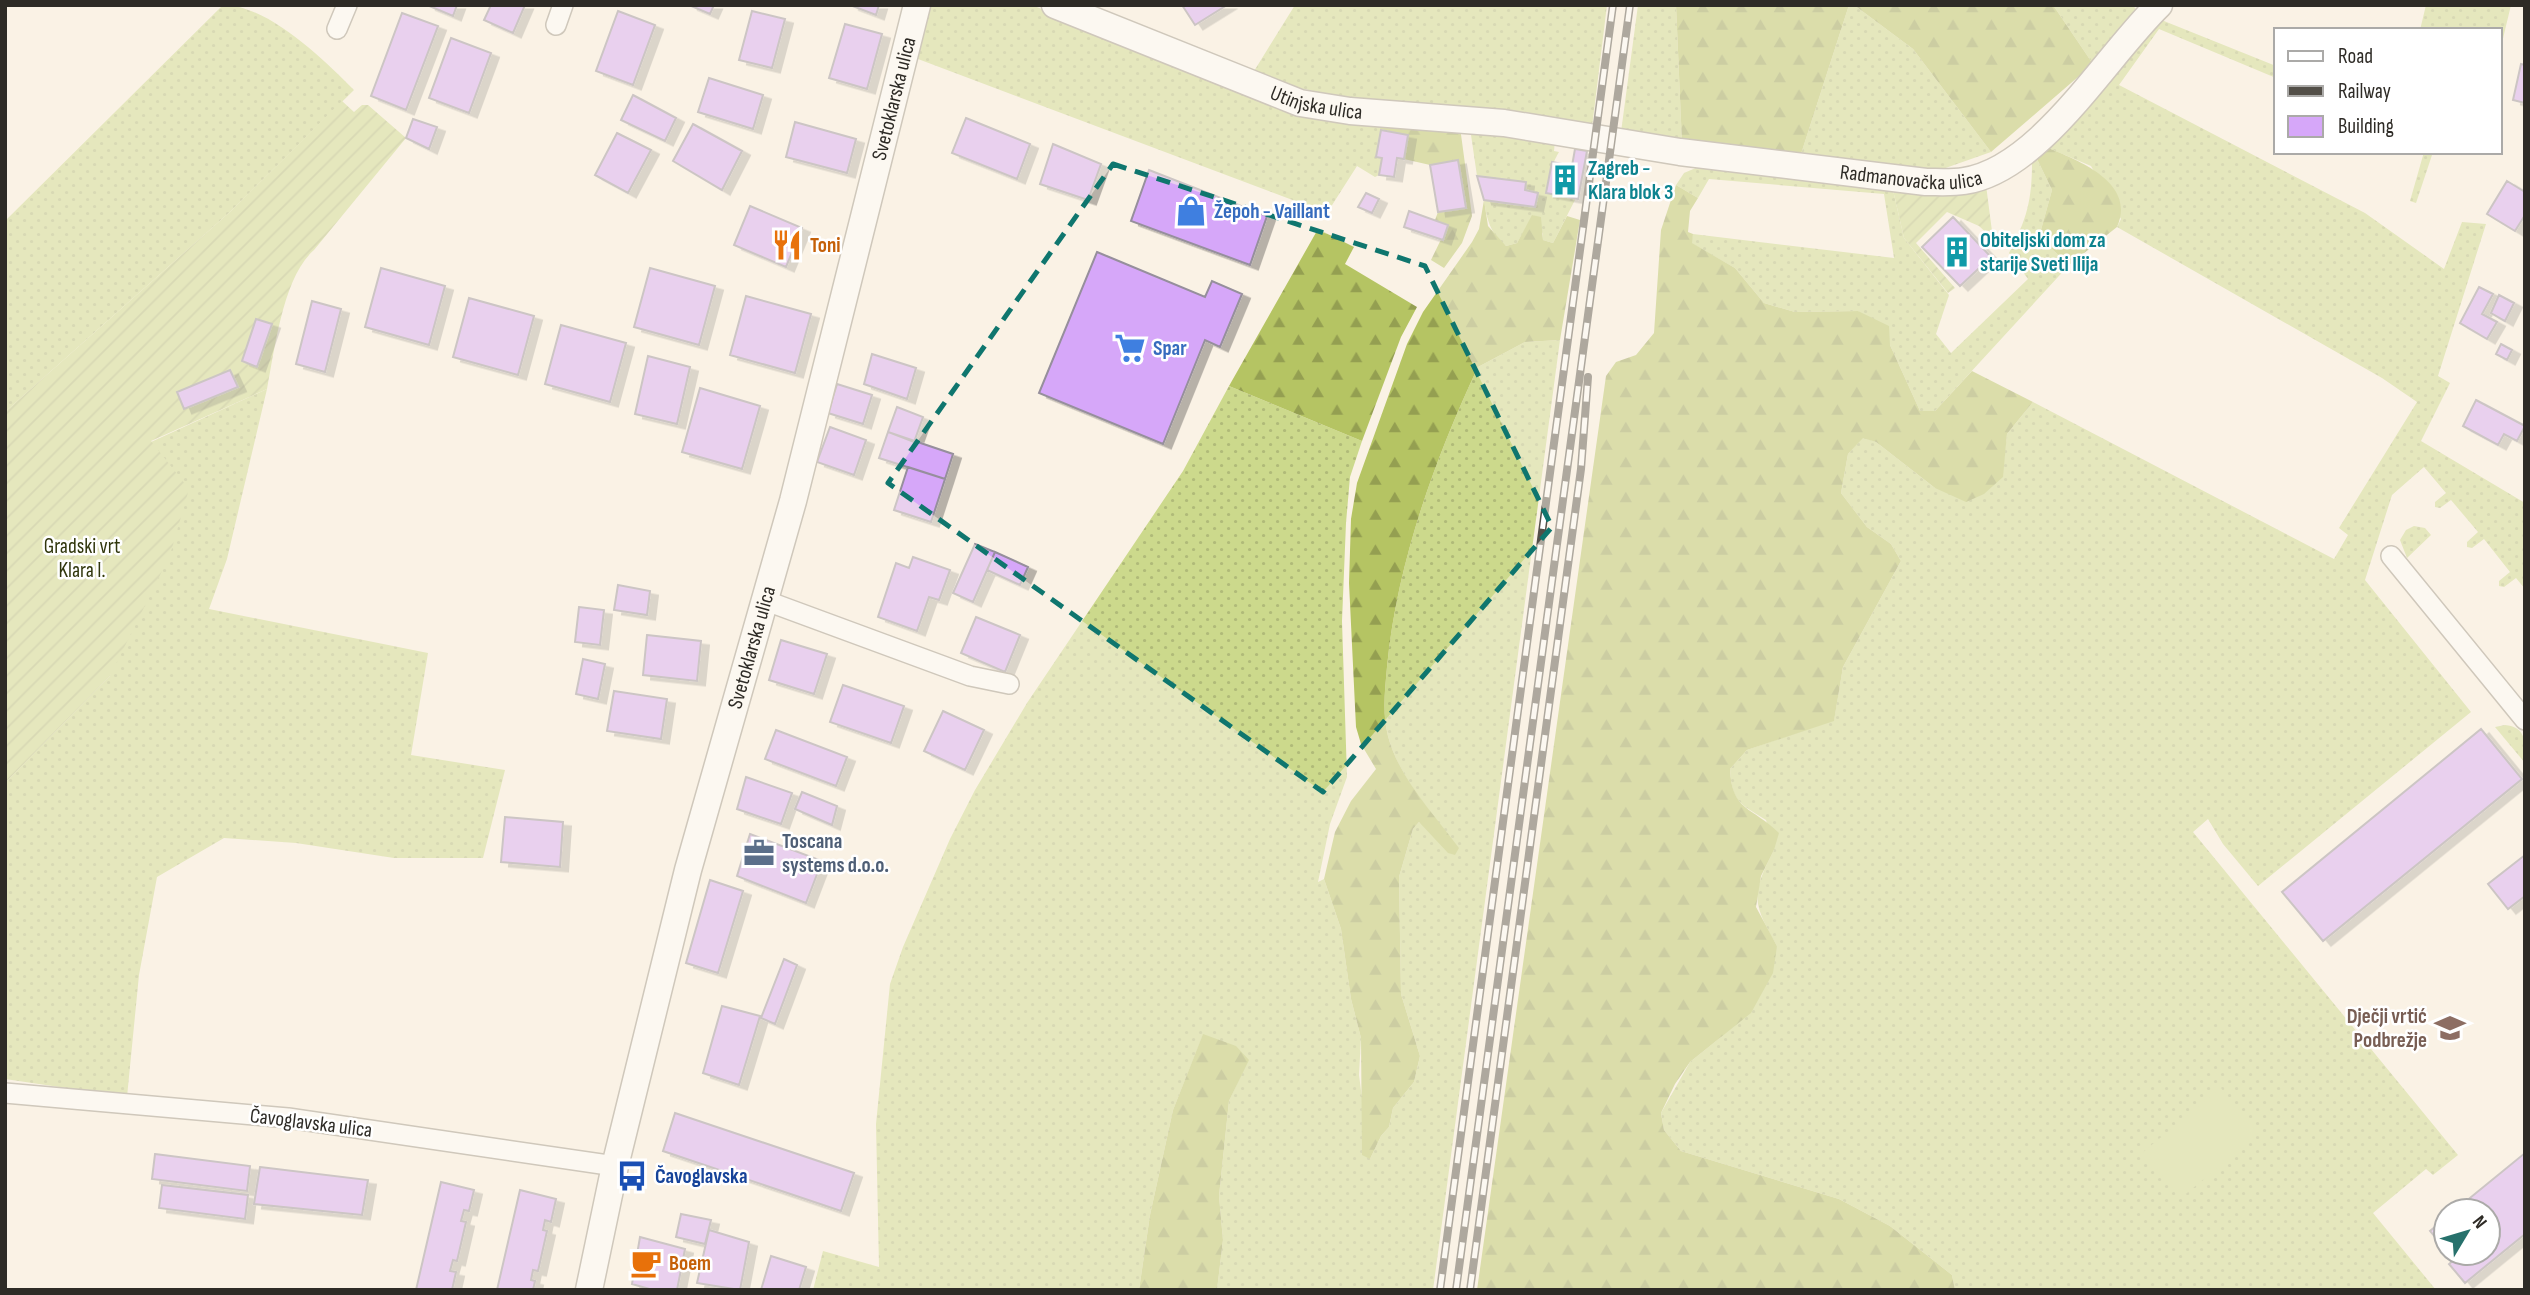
<svg xmlns="http://www.w3.org/2000/svg" width="2530" height="1295" font-family="'Sofia Sans Condensed',sans-serif">
<style>
.grass{fill:url(#grass-dots)}
.forest{fill:url(#forest-firs)}
.garden{fill:url(#garden-furrows)}
.pitch{fill:#ccd98c}
.building{fill:#d6a7f9;stroke:#968f9c;stroke-width:2;filter:url(#shadow)}
.lines{fill:none;stroke-linecap:round;stroke-linejoin:round}
.street-casing{stroke:#9c9488;stroke-width:22}
.secondary-casing{stroke:#9c9488;stroke-width:29}
.street{stroke:#fff;stroke-width:19}
.secondary{stroke:#fff;stroke-width:26}
.rail-casing{stroke:#534f48;stroke-width:8}
.rail{stroke:#fff;stroke-width:5;stroke-dasharray:16;stroke-linecap:butt}
.marked{fill:none;stroke:#0f766e;stroke-width:5;stroke-dasharray:14 9;stroke-linejoin:round}
.labels{text-anchor:middle;dominant-baseline:central;stroke-width:5;stroke-linejoin:round;paint-order:stroke}
.street-label{font-size:21px;fill:#2e2b26;stroke:#fff}
.culture-label{font-size:21px;font-weight:bold;fill:#0d838f;stroke:#fff;text-anchor:start}
.shop-label{font-size:21px;font-weight:bold;fill:#366cbe;stroke:#fff;text-anchor:start}
.food-label{font-size:21px;font-weight:bold;fill:#c56008;stroke:#fff;text-anchor:start}
.park-label{font-size:21px;fill:#30360c;stroke:#fff}
.service-label{font-size:21px;font-weight:bold;fill:#4e5e75;stroke:#fff;text-anchor:start}
.education-label{font-size:21px;font-weight:bold;fill:#785e54;stroke:#fff;text-anchor:end}
.transit-label{font-size:21px;font-weight:bold;fill:#164399;stroke:#fff;text-anchor:start}
</style>
<defs>
<pattern id="grass-dots" width="8" height="8" patternUnits="userSpaceOnUse" patternTransform="scale(1.75)"><rect width="8" height="8" fill="#ccd98c"/><path d="M2 2h.1M6 6h.1" fill="none" stroke="#b0ba79" stroke-width="1.8" stroke-linecap="round"/></pattern>
<pattern id="forest-firs" width="22" height="20" patternUnits="userSpaceOnUse" patternTransform="scale(1.75)"><rect width="22" height="20" fill="#b5c463"/><path d="M5 1l3.5 6h-7zM16 11l3.5 6h-7z" fill="#949f51"/></pattern>
<pattern id="garden-furrows" width="10" height="10" patternUnits="userSpaceOnUse" patternTransform="scale(1.75)"><rect width="10" height="10" fill="#ccd98c"/><path d="M-1 1l2-2M0 10L10 0M9 11l2-2" fill="none" stroke="#b0ba79"/></pattern>
<filter id="shadow"><feDropShadow dx="8" dy="4.5" stdDeviation="0" flood-color="#0004"/></filter>
</defs>
<rect width="100%" height="100%" fill="#faf2e5"/>
<path class="grass" d="M223,5C268,5 323,59 354,90L231,211L5,412V221Z
M930,5H1032L1119,41L1383,123L1376,157L1382,158L1379,175L1375,177L1357,166L1327,213L918,59Z
M1295,5H1607L1592,127C1477,115 1362,107 1251,76Z
M1638,5H1676L1682,144L1621,132Z
M1849,5H1854L1913,49L1991,152L1937,171L1801,154Z
M2053,5H2133L2137,11L2093,64Z
M2426,5H2511L2500,51V30H2420Z
M2159,19L2276,66V78L2159,29L2119,85L2365,213L2444,269L2462,222L2486,224L2438,376L2450,383L2421,441L2525,503V589L2516,578L2504,587L2499,586V581L2510,572L2484,539L2472,548L2467,547V542L2478,532L2451,500L2440,508L2435,507V502L2446,493L2424,467L2392,495L2365,580L2471,712L2258,886L2223,844L2208,819L2193,832L2458,1155L2433,1175L2426,1169L2373,1213L2436,1290H1955L1952,1275L1890,1226L1839,1199L1681,1151L1664,1130L1661,1113L1690,1062L1721,1037L1777,946C1753,903 1750,896 1774,850L1766,820C1739,803 1732,802 1730,769L1747,750L1834,720L1843,667L1901,561L1891,544L1867,527L1841,493L1848,454L1863,437L1876,442L1935,488L2002,477L2007,434L2033,402L2334,559L2348,535L2339,528L2417,402L2382,378L2117,227L2121,219L2091,166L2046,147Z
M1470,128L1555,141L1554,151L1559,152C1552,163 1549,176 1546,193L1576,198L1553,243L1543,240V234L1533,215L1517,243L1506,246C1490,233 1487,220 1484,200L1535,207L1538,194L1525,190V182L1477,176Z
M2424,152H2433L2416,203L2410,201Z
M2037,159L2052,190L2039,237L2069,265L1935,411H1920L1890,345L1858,311L1795,312L1764,303L1735,268L1691,243L1693,234L1894,258L1884,194L1709,179L1698,198L1676,185L1684,173L1698,167L1893,190L1904,238L1949,295L1936,334L1951,353L2028,279L2009,253C2027,219 2032,200 2032,162Z
M1560,340L1433,1290H1217L1223,1240L1219,1196L1229,1101L1248,1060L1203,1035L1173,1110L1150,1215L1139,1290H813L823,1251L879,1267L876,1124L890,984L903,947L950,839L975,790L1027,703L1183,471L1229,386L1362,441L1350,477L1346,523L1342,621L1347,777L1330,824L1318,882L1324,879L1341,929L1351,999L1361,1038L1359,1075L1370,1159L1381,1136L1389,1127L1393,1108L1414,1082L1420,1056L1401,994L1399,877L1413,829L1419,822L1458,848C1433,814 1399,778 1388,736C1382,713 1385,690 1387,667C1397,563 1434,461 1478,367L1525,342Z
M267,389L227,559L209,609L428,653L411,755L505,770L483,858H394L296,843L224,838L157,877L139,975L127,1097L5,1079V783L110,676L151,442Z
M2414,526L2425,528L2431,535L2407,558L2400,540L2406,530Z
M2505,725C2528,727 2525,745 2525,763L2495,727Z"/>
<path class="forest" d="M1676,5H1849L1801,154L1682,144Z
M1854,5H2053L2093,64L1991,152L1913,49Z
M1382,125L1460,127L1472,216L1462,243L1444,268L1431,260L1448,225L1435,220L1438,212L1466,208L1458,160L1430,165L1404,159L1408,135L1380,129Z
M2046,147C2077,160 2137,182 2117,227L2069,265L2039,237L2052,190L2037,159Z
M1676,185L1698,198L1690,211L1688,232L1693,234L1692,243L1735,268L1764,303L1795,312L1858,311L1889,326L1890,345L1920,411H1935L1972,371L2033,402L2007,434L2003,477L1984,494L1966,502L1935,488L1876,442L1863,438L1848,454L1841,493L1867,527L1891,544L1901,561L1843,667L1834,721L1747,750L1730,769C1732,812 1752,806 1779,833L1774,850L1761,876L1756,907L1777,946L1773,973L1751,1013L1690,1062L1675,1084L1661,1113L1664,1130L1681,1151L1839,1199L1890,1226L1952,1275L1955,1290H1477L1606,376L1616,362L1636,355L1654,333L1661,230Z
M1484,200L1488,226L1506,246L1517,243L1532,215L1541,217L1543,240L1553,243L1567,216L1580,220L1560,340L1525,342L1478,367C1434,461 1397,563 1387,667C1385,690 1382,713 1388,736C1399,778 1434,814 1459,848L1455,855L1448,853L1419,822L1413,829L1399,877L1401,994L1420,1056L1414,1082L1393,1108L1389,1127L1381,1136L1370,1159L1362,1155L1361,1038L1351,999L1341,929L1324,879L1335,832L1351,801L1376,769L1361,744L1356,727L1349,583L1351,519L1357,483L1407,344L1423,312L1472,242L1479,229Z
M1318,229L1354,247L1345,264L1417,307L1401,337L1362,441L1229,386Z
M1203,1034L1236,1046L1249,1060L1229,1101L1219,1196L1223,1240L1217,1290H1139L1150,1215L1173,1110Z"/>
<path class="garden" d="M342,101L354,112L362,105H368L406,138L314,250C283,277 275,348 267,389L151,441L189,489L170,555L110,676L5,783V412L231,211Z
M1986,185L1993,239L1979,226L1947,212L1916,243L1955,288L1948,293L1904,238L1893,190Z"/>
<path class="pitch" d="M2221,1088L2258,1134L2181,1198L2143,1152Z"/>
<path class="building" d="M427,5H457L453,16Z
M491,5H525L513,33L484,20Z
M689,5H714L710,14Z
M850,5H879L876,15Z
M1182,5H1227L1195,25Z
M618,11L655,25L633,85L596,71Z
M752,11L785,19L772,68L739,60Z
M402,13L438,26L406,110L371,96Z
M845,24L882,34L867,89L829,78Z
M451,38L491,53L469,113L429,98Z
M2521,64L2525,65V103L2513,100Z
M709,78L763,95L753,129L698,112Z
M633,95L676,118L665,141L621,120Z
M966,118L1030,144L1017,179L952,153Z
M413,119L437,127L429,149L406,138Z
M795,122L856,139L847,173L786,157Z
M693,124L742,151L722,190L673,161Z
M1381,130L1408,135L1404,159L1397,158L1394,177L1379,175L1382,158L1376,157Z
M617,133L651,150L628,193L595,175Z
M1053,144L1101,164L1088,200L1040,184Z
M1575,149L1587,151L1578,199L1546,193L1552,162L1572,166Z
M1458,160L1466,208L1438,212L1430,165Z
M1149,170L1267,216L1250,265L1131,221Z
M1477,176L1526,182L1525,190L1538,193L1535,207L1484,200Z
M2507,181L2525,192V215L2515,231L2487,214Z
M1366,193L1379,199L1372,213L1358,207Z
M750,206L802,228L786,267L734,245Z
M1409,211L1448,225L1443,240L1404,227Z
M1953,217L1991,257L1960,286L1922,247Z
M1097,252L1205,297L1212,281L1242,294L1220,347L1205,340L1163,444L1039,393Z
M381,268L445,286L429,345L365,327Z
M650,268L715,286L699,345L634,327Z
M2479,287L2493,294L2482,314L2497,322L2487,339L2460,323Z
M2499,295L2514,303L2505,321L2491,313Z
M746,296L811,314L795,373L730,355Z
M469,298L534,316L518,375L453,357Z
M312,301L341,309L325,372L296,364Z
M256,319L272,324L257,367L242,361Z
M561,325L626,343L610,402L545,384Z
M2501,344L2512,350L2507,360L2496,354Z
M872,354L916,368L907,399L864,384Z
M648,356L690,367L677,424L635,414Z
M230,370L238,387L184,409L177,392Z
M837,384L872,395L863,424L828,413Z
M700,388L760,406L742,469L682,452Z
M2476,400L2525,426L2517,441L2504,434L2498,445L2463,426Z
M897,407L923,417L914,442L888,432Z
M830,427L866,440L854,475L817,462Z
M888,432L953,454L945,479L879,458Z
M908,467L945,479L931,522L894,510Z
M975,544L995,552L973,602L953,593Z
M995,552L1028,567L1020,585L987,570Z
M913,557L950,570L939,600L929,597L917,631L878,617L896,563L909,568Z
M618,585L650,591L647,615L614,610Z
M579,607L604,610L600,645L575,642Z
M976,617L1020,635L1005,672L961,653Z
M647,635L701,641L697,681L643,675Z
M781,640L827,654L814,694L769,680Z
M583,659L605,664L598,699L576,694Z
M843,685L904,706L891,743L830,722Z
M614,691L667,699L661,739L607,731Z
M943,711L984,730L965,770L924,751Z
M2481,729L2522,779L2323,941L2282,892Z
M776,730L847,757L836,786L765,759Z
M746,777L792,793L781,824L737,809Z
M802,792L837,806L832,825L795,809Z
M505,817L563,822L560,867L501,862Z
M750,834L822,861L806,903L737,876Z
M2525,855V896L2508,909L2488,884Z
M710,880L743,891L718,973L686,963Z
M784,959L797,965L775,1024L761,1018Z
M722,1006L760,1016L739,1085L703,1073Z
M675,1113L854,1173L841,1211L663,1151Z
M2525,1153V1234L2465,1283L2449,1264L2462,1253H2488V1211H2454Z
M155,1154L250,1166L247,1191L152,1179Z
M260,1167L368,1180L362,1215L254,1204Z
M441,1182L474,1190L469,1211L464,1210L461,1221L466,1222L457,1261L453,1260L450,1271L456,1272L452,1290H416Z
M162,1185L248,1195L245,1219L159,1208Z
M520,1190L556,1199L551,1222L545,1220L543,1230L547,1231L538,1271L533,1270L531,1280L535,1281L533,1290H497Z
M681,1214L711,1220L705,1244L676,1237Z
M2446,1218V1250L2430,1231Z
M709,1230L749,1242L740,1290L697,1283Z
M640,1237L685,1249L677,1290H653L632,1284Z
M771,1256L806,1267L799,1290H761Z"/>
<g class="lines">
<g class="street-casing">
<path id="street" d="M556,25L563,5
M337,29L347,5
M2391,556L2525,720
M764,600L970,676L1009,684
M5,1093L288,1118L615,1166"/>
</g>
<g class="secondary-casing">
<g id="secondary">
<path id="s1" d="M1055,5L1300,103L1350,111L1504,123L1680,152L1926,182C1938,182 1952,183 1964,181C2040,170 2106,56 2159,5"/>
<path id="s2" d="M589,1290L615,1166L688,870L793,501L917,5"/>
</g>
</g>
<use href="#street" class="street"/>
<use href="#secondary" class="secondary"/>
<g class="rail-casing">
<path id="rail" d="M1440,1290L1613,5
M1456,1290L1630,5
M1470,1290L1581,469L1588,377"/>
</g>
<use href="#rail" class="rail"/>
</g>
<path d="M0 0H2530V1295H0ZM1113,164L1425,266L1552,527L1323,792L888,483Z" fill="#faf2e5" fill-opacity=".55" fill-rule="evenodd"/>
<path class="marked" d="M1113,164L1425,266L1552,527L1323,792L888,483Z"/>
<defs>
<g id="building-bare" transform="scale(2.415)"><path d="M-4-6H4V6H1V3H-1V6H-4ZM-2.5-4.3h1.7v1.8h-1.7ZM.8-4.3h1.7v1.8H.8ZM-2.5-1h1.7V.8h-1.7ZM.8-1h1.7V.8H.8Z" fill="#0f9aa8" stroke="#fff" stroke-width="2.5" paint-order="stroke"/></g>
<g id="shop-bare" transform="scale(2.415)"><path d="M-5-2.5h2.3a2.7 3.5 0 0 1 5.4 0H5L5.5 6h-11ZM-1.5-2.5h3a1.5 2.3 0 0 0-3 0Z" fill="#3f7fe0" stroke="#fff" stroke-width="2.5" paint-order="stroke"/></g>
<g id="restaurant-bare" transform="scale(2.415)"><path d="M-5-6h1v4h1v-4h1v4h1v-4h1v5L-1.5 .5V6h-2V.5L-5-1ZM5-6V6H3V1.5H1.5Q1.5-4 5-6Z" fill="#e8710a" stroke="#fff" stroke-width="2.5" paint-order="stroke"/></g>
<g id="supermarket-bare" transform="scale(2.415)"><path d="M-6-5.5h2.5l.6 2H6L4.5 2H-2.5L-4.4-4H-6ZM-1.5 3.2a1.3 1.3 0 1 0 .1 0ZM3 3.2a1.3 1.3 0 1 0 .1 0Z" fill="#3f7fe0" stroke="#fff" stroke-width="2.5" paint-order="stroke"/></g>
<g id="office-bare" transform="scale(2.415)"><path d="M-6-3h4V-5.5h4V-3h4V5H-6ZM-1-4.5V-3h2v-1.5ZM-6 0V1H6V0Z" fill="#5c6f8a" stroke="#fff" stroke-width="2.5" paint-order="stroke"/></g>
<g id="school-bare" transform="scale(2.415)"><path d="M0-5L7-2L0 1L-7-2ZM-4 1L0 2.5L4 1V4Q0 6-4 4Z" fill="#8d6e63" stroke="#fff" stroke-width="2.5" paint-order="stroke"/></g>
<g id="bus-bare" transform="scale(2.415)"><path d="M-5-6H5V4H4V6H2V4H-2V6H-4V4H-5ZM-3.5-4V0h7V-4ZM-3.5 1.2v1.5H-2V1.2ZM2 1.2v1.5H3.5V1.2Z" fill="#1a4fb4" stroke="#fff" stroke-width="2.5" paint-order="stroke"/></g>
<g id="cafe-bare" transform="scale(2.415)"><path d="M-5.5-4.5H6V0H3Q3 3.5 0 3.5H-2.5Q-5.5 3.5-5.5 0ZM3-3.2v2h1.7v-2ZM-6 4.5H4V6H-6Z" fill="#e8710a" stroke="#fff" stroke-width="2.5" paint-order="stroke"/></g>
</defs>
<g fill-rule="evenodd">
<use href="#building-bare" x="1565" y="180"/>
<use href="#shop-bare" x="1191" y="211"/>
<use href="#restaurant-bare" x="787" y="245"/>
<use href="#building-bare" x="1957" y="252"/>
<use href="#supermarket-bare" x="1130" y="348"/>
<use href="#office-bare" x="759" y="853"/>
<use href="#school-bare" x="2450" y="1028"/>
<use href="#bus-bare" x="632" y="1176"/>
<use href="#cafe-bare" x="646" y="1263"/>
</g>
<g class="labels">
<g class="street-label">
<text stroke="none"><textPath href="#s2" startOffset="1230">Svetoklarska ulica</textPath></text>
<text stroke="none"><textPath href="#s1" startOffset="280">Utinjska ulica</textPath></text>
<text stroke="none"><textPath href="#s1" startOffset="880">Radmanovačka ulica</textPath></text>
<text stroke="none"><textPath href="#s2" startOffset="663">Svetoklarska ulica</textPath></text>
<text transform="translate(311 1123) rotate(7)">Čavoglavska ulica</text>
</g>
<g class="culture-label">
<text x="1588" y="168">Zagreb -<tspan x="1588" dy="24">Klara blok 3</tspan></text>
<text x="1980" y="240">Obiteljski dom za<tspan x="1980" dy="24">starije Sveti Ilija</tspan></text>
</g>
<g class="shop-label">
<text x="1214" y="211">Žepoh - Vaillant</text>
<text x="1153" y="348">Spar</text>
</g>
<g class="food-label">
<text x="810" y="245">Toni</text>
<text x="669" y="1263">Boem</text>
</g>
<g class="park-label">
<text x="82" y="546">Gradski vrt<tspan x="82" dy="24">Klara I.</tspan></text>
</g>
<g class="service-label">
<text x="782" y="841">Toscana<tspan x="782" dy="24">systems d.o.o.</tspan></text>
</g>
<g class="education-label">
<text x="2427" y="1016">Dječji vrtić<tspan x="2427" dy="24">Podbrežje</tspan></text>
</g>
<g class="transit-label">
<text x="655" y="1176">Čavoglavska</text>
</g>
</g>
<rect width="2530" height="1295" fill="none" stroke="#2e2b26" stroke-width="14"/>
<rect x="2274" y="28" width="228" height="126" fill="#ffffff" stroke="#abaaa8" stroke-width="2"/>
<rect x="2288" y="51" width="35" height="10" fill="#ffffff" stroke="#abaaa8" stroke-width="2"/>
<text x="2338" y="63" font-size="21" fill="#2e2b26">Road</text>
<rect x="2288" y="86" width="35" height="10" fill="#534f48" stroke="#abaaa8" stroke-width="2"/>
<text x="2338" y="98" font-size="21" fill="#2e2b26">Railway</text>
<rect x="2288" y="116" width="35" height="21" fill="#d6a7f9" stroke="#abaaa8" stroke-width="2"/>
<text x="2338" y="133" font-size="21" fill="#2e2b26">Building</text>
<g transform="translate(2467 1232) rotate(52)"><circle r="33" fill="#ffffff" stroke="#abaaa8" stroke-width="2"/>
<path d="M0-5L12 26L0 18L-12 26Z" fill="#27716c"/>
<text y="-10" font-size="19" font-weight="bold" text-anchor="middle" fill="#2e2b26">N</text>
</g>
</svg>
